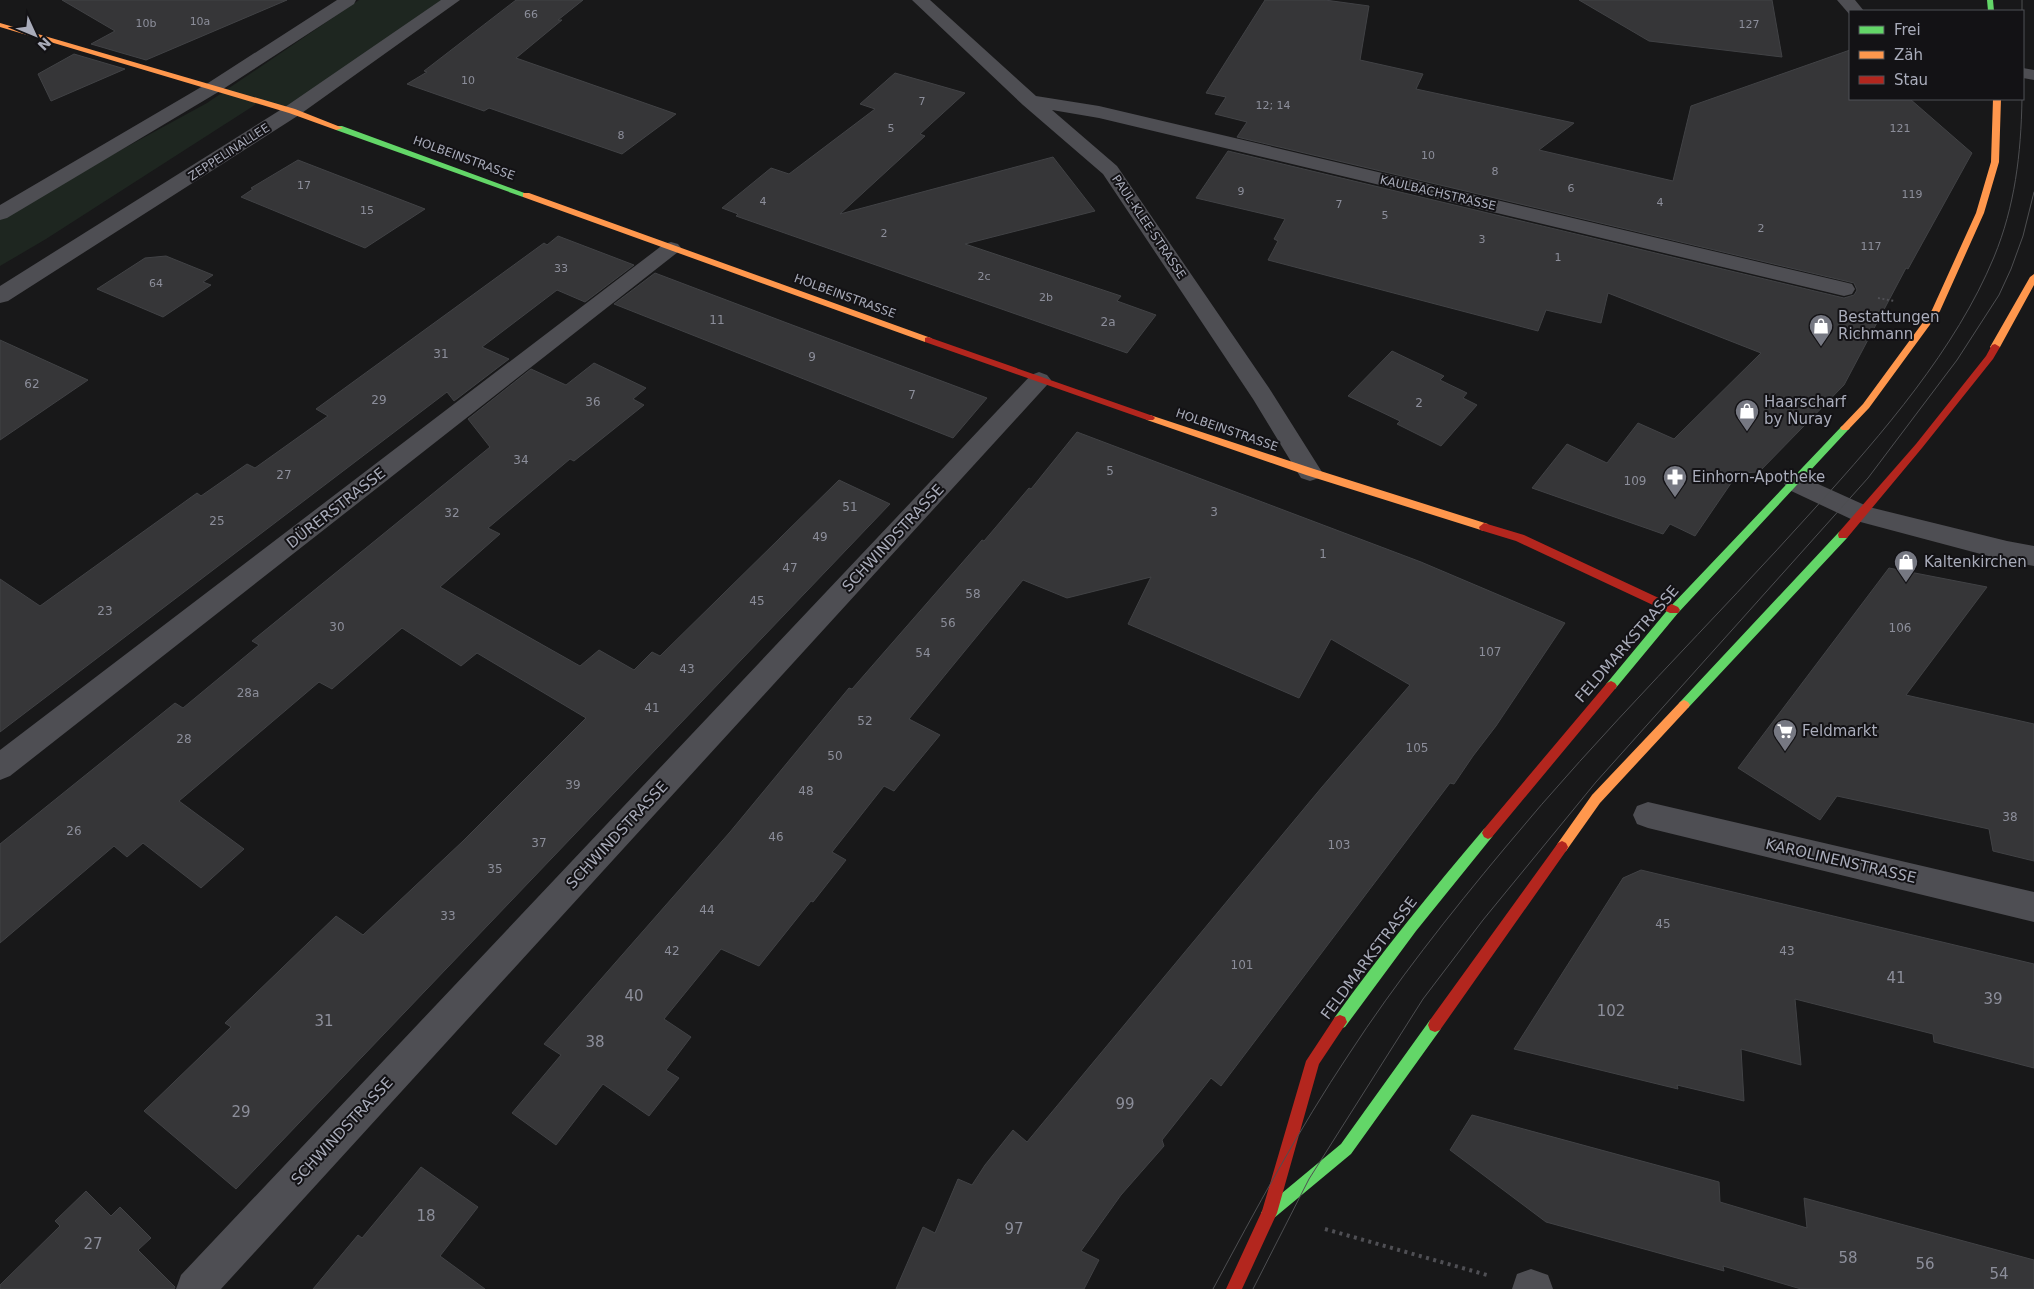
<svg xmlns="http://www.w3.org/2000/svg" width="2034" height="1289" font-family="'DejaVu Sans',sans-serif">
<style>
.green{fill:#1e2620}
.building{fill:#363638;stroke:#414245}
.lines{fill:none;stroke-linecap:round;stroke-linejoin:round}
.path-far1{stroke:#4f4f54;stroke-width:2;stroke-dasharray:2 2.5;stroke-linecap:butt}
.path{stroke:#4f4f54;stroke-width:4;stroke-dasharray:3 4.5;stroke-linecap:butt}
.street{fill:#4e4e53;fill-rule:evenodd}
.fast{fill:#63d668;fill-rule:evenodd}
.slow{fill:#ff974d;fill-rule:evenodd}
.jam{fill:#b3261e;fill-rule:evenodd}
.tram{stroke:#4d4e51;stroke-width:1}
.labels{text-anchor:middle;dominant-baseline:central;stroke-width:4;stroke-linejoin:round;paint-order:stroke}
.far-number-label{font-size:11px;fill:#8c8e9a}
.far-street-label{font-size:12px;fill:#a9acba;stroke:#131215}
.number-label{font-size:12px;fill:#8c8e9a}
.poi-label{font-size:15px;fill:#a9acba;stroke:#131215;text-anchor:start}
.street-label{font-size:15px;fill:#a9acba;stroke:#131215}
.near-number-label{font-size:15px;fill:#8c8e9a}
</style>
<rect width="100%" height="100%" fill="#181819"/>
<path class="green" d="M359,0H445L289,111L261,101L46,239L0,266V216L207,103Z"/>
<path class="building" d="M62,0H287L146,60L91,44L115,31Z
M516,0H583L558,20H562L516,58L676,114L622,154L489,108L484,111L407,84L427,72L424,71Z
M1265,0H1325L1369,6L1360,60L1423,74L1416,89L1574,123L1539,150L1673,181L1691,106L1850,50V99H1910L1972,153L1908,269L1906,268L1844,385L1759,472L1738,473L1695,536L1670,524L1663,534L1532,488L1567,444L1607,463L1638,423L1674,439L1761,353L1608,293L1601,323L1546,310L1538,331L1268,260L1278,241L1274,239L1285,219L1196,198L1228,151L1844,298L1854,295L1857,290L1854,283L1237,137L1247,122L1215,114L1226,97L1206,93Z
M1579,0H1772L1782,57L1649,41Z
M74,54L125,69L51,101L38,74Z
M895,73L965,93L920,134L925,136L840,214L1053,157L1095,211L965,244L1121,296L1117,301L1156,315L1127,353L736,216L738,214L722,208L771,168L789,174L875,109L860,104Z
M298,160L425,209L365,248L241,197L253,189L251,188Z
M558,236L634,265L585,302L557,290L482,347L509,359L454,401L447,392L0,732V579L40,606L197,493L201,496L247,464L255,468L328,416L316,409L544,243L547,245Z
M166,256L213,275L203,282L211,285L163,317L97,289L145,258Z
M655,273L787,323L987,398L953,438L614,304Z
M0,340L88,380L0,440Z
M1392,351L1444,376L1440,380L1467,393L1463,398L1477,405L1441,446L1397,424L1400,421L1348,396Z
M594,363L646,388L633,399L644,405L574,461L570,459L488,528L500,534L440,587L580,666L599,650L634,670L652,652L660,656L839,480L890,504L236,1189L144,1111L231,1027L225,1023L336,916L363,935L463,841L586,718L477,653L461,666L402,628L332,689L319,682L179,801L244,849L201,888L143,843L127,857L114,846L0,943V844L175,703L183,708L259,645L252,641L490,447L468,419L531,369L566,385Z
M1077,432L1421,562L1565,623L1496,726L1473,756L1454,784L1450,783L1221,1086L1211,1078L1162,1140L1164,1146L1121,1195L1081,1251L1099,1260L1084,1289H896L923,1227L935,1233L958,1179L972,1185L985,1165L1013,1130L1027,1142L1322,787L1410,685L1331,639L1299,698L1128,624L1151,577L1067,598L1023,580L909,719L940,735L894,791L884,786L832,852L846,860L813,902L811,901L759,966L721,949L664,1019L691,1037L666,1070L679,1078L649,1116L603,1084L556,1145L512,1113L561,1055L544,1044L730,832L849,688L852,689L982,540L984,541L1029,488L1031,489Z
M1889,568L1987,587L1906,695L2034,724V861L1993,851L1989,829L1837,796L1820,820L1738,768Z
M1641,870L2034,964V1068L1934,1042L1933,1034L1795,999L1801,1065L1741,1049L1744,1101L1677,1085L1678,1089L1514,1049L1623,878Z
M1472,1115L1719,1182L1720,1202L1807,1228L1804,1198L2034,1260V1289H1801L1723,1266L1724,1271L1546,1222L1450,1150Z
M421,1167L478,1207L440,1256L485,1289H313L358,1235L362,1238Z
M86,1191L111,1216L120,1207L151,1238L138,1250L175,1287L174,1289H0V1285L60,1226L55,1221Z"/>
<g class="lines">
<path class="path-far1" d="M1878,298L1894,301"/>
<path class="path" d="M1325,1229L1487,1275"/>
<path class="street" d="M337,0H356L354,4L220,91L7,218L0,220V205L208,83Z
M441,0H460L299,115L8,301L0,303V286L285,107Z
M912,0H930L1036,96L1099,106L1844,282L1852,284L1855,289L1852,294L1844,296L1099,118L1052,110L1117,166L1269,388L1322,472L1319,478L1310,481L1301,478L1253,399L1103,174L1023,105Z
M1837,0H1855L1864,11H1850V15Z
M2023,68L2034,70V80L2023,78Z
M671,242L678,244L681,248L678,252L10,776L0,780V750L664,244Z
M1039,372L1047,375L1051,380L1047,385L221,1289H176L181,1275L1031,375Z
M1796,474L1869,507L2007,541L2034,546V566L2007,561L1853,520L1787,489L1784,483L1787,477Z
M1648,802L2034,892V922L1648,828L1637,824L1633,815L1637,806Z
M1531,1269L1548,1275L1553,1289H1512L1517,1274Z"/>
<path class="fast" d="M1987,0H1993L1994,11H1988Z
M336,126H342L530,195L523,197L336,130Z
M1845,425L1850,428L1848,430L1678,613L1615,689H1607L1605,686L1607,683L1670,607L1842,426Z
M1843,531L1847,532L1848,535L1847,538L1688,708H1680L1678,705L1680,702L1839,532Z
M1488,827L1492,829L1494,833L1492,837L1416,931L1345,1027L1340,1029L1335,1027L1333,1022L1335,1017C1382,952 1432,890 1484,829Z
M1435,1018L1440,1020L1442,1025L1440,1030L1351,1154L1274,1218L1269,1221L1264,1218L1261,1213L1264,1208L1341,1144L1430,1020Z"/>
<path class="slow" d="M0,23L295,109L343,128L336,130L289,113L0,27Z
M1993,99H2001L1999,162L1984,213L1940,311L1869,408L1848,430H1842L1840,428L1842,426L1863,404L1932,310L1976,213L1991,162Z
M523,193H529L931,338L933,340L931,342H925L523,197Z
M2034,274V285L2000,347L1995,350L1992,349L1990,347L2030,277Z
M1150,415L1314,469L1488,524L1489,527L1484,531L1306,475L1147,420L1145,418Z
M1684,700L1688,702L1690,705L1688,708L1600,803L1566,851L1562,853L1558,851L1556,847L1558,843L1592,795L1680,702Z"/>
<path class="jam" d="M928,337L1153,416L1155,418L1153,420H1147L925,342V338Z
M1995,344L2000,347L1993,359L1922,448L1847,538H1839L1838,535L1839,532L1916,444L1986,356L1992,345Z
M1484,523L1524,535L1678,607L1680,610L1678,613H1670L1516,541L1480,530L1479,527Z
M1611,681L1615,683L1617,686L1615,689L1492,837L1488,839L1484,837L1482,833L1484,829L1607,683Z
M1562,841L1566,843L1568,847L1566,851L1440,1030L1435,1032L1430,1030L1428,1025L1430,1020L1558,843Z
M1340,1015L1345,1017L1347,1022L1319,1064L1277,1213L1242,1289H1226L1262,1211L1306,1061L1335,1017Z"/>
<path class="tram" d="M2022,0V11
M1213,1289C1256,1209 1299,1129 1349,1054C1396,982 1449,915 1504,849C1602,730 1713,622 1816,507C1882,434 1956,349 1994,257C2015,206 2021,154 2022,99
M1253,1289L1309,1179L1423,999L1483,920L1596,782L1868,478L1957,360L1999,295L2011,269L2023,236L2034,192"/>
</g>
<defs>
<g id="shop-pin" transform="scale(1.25)"><path d="M0 17L-7.5 6A9.5 9.5 0 1 1 7.5 6Z" fill="#767882" stroke="#131215"/><path d="M-5-2.5h2.3a2.7 3.5 0 0 1 5.4 0H5L5.5 6h-11ZM-1.5-2.5h3a1.5 2.3 0 0 0-3 0Z" fill="#fff"/></g>
<g id="pharmacy-pin" transform="scale(1.25)"><path d="M0 17L-7.5 6A9.5 9.5 0 1 1 7.5 6Z" fill="#767882" stroke="#131215"/><path d="M-2-6h4v4h4v4h-4v4h-4v-4h-4v-4h4Z" fill="#fff"/></g>
<g id="supermarket-pin" transform="scale(1.25)"><path d="M0 17L-7.5 6A9.5 9.5 0 1 1 7.5 6Z" fill="#767882" stroke="#131215"/><path d="M-6-5.5h2.5l.6 2H6L4.5 2H-2.5L-4.4-4H-6ZM-1.5 3.2a1.3 1.3 0 1 0 .1 0ZM3 3.2a1.3 1.3 0 1 0 .1 0Z" fill="#fff"/></g>
</defs>
<g fill-rule="evenodd">
<use href="#shop-pin" x="1821" y="326"/>
<use href="#shop-pin" x="1747" y="411"/>
<use href="#pharmacy-pin" x="1675" y="477"/>
<use href="#shop-pin" x="1906" y="562"/>
<use href="#supermarket-pin" x="1785" y="731"/>
</g>
<g class="labels">
<g class="far-number-label">
<text x="531" y="14">66</text>
<text x="200" y="21">10a</text>
<text x="146" y="23">10b</text>
<text x="1749" y="24">127</text>
<text x="468" y="80">10</text>
<text x="922" y="101">7</text>
<text x="1273" y="105">12; 14</text>
<text x="891" y="128">5</text>
<text x="1900" y="128">121</text>
<text x="621" y="135">8</text>
<text x="1428" y="155">10</text>
<text x="1495" y="171">8</text>
<text x="304" y="185">17</text>
<text x="1571" y="188">6</text>
<text x="1241" y="191">9</text>
<text x="1912" y="194">119</text>
<text x="763" y="201">4</text>
<text x="1660" y="202">4</text>
<text x="1339" y="204">7</text>
<text x="367" y="210">15</text>
<text x="1385" y="215">5</text>
<text x="1761" y="228">2</text>
<text x="884" y="233">2</text>
<text x="1482" y="239">3</text>
<text x="1871" y="246">117</text>
<text x="1558" y="257">1</text>
<text x="561" y="268">33</text>
<text x="984" y="276">2c</text>
<text x="156" y="283">64</text>
<text x="1046" y="297">2b</text>
</g>
<g class="far-street-label">
<text transform="translate(229 152) rotate(-33)">ZEPPELINALLEE</text>
<text transform="translate(464 158) rotate(20)">HOLBEINSTRASSE</text>
<text transform="translate(1438 193) rotate(13)">KAULBACHSTRASSE</text>
<text transform="translate(1149 227) rotate(56)">PAUL-KLEE-STRASSE</text>
<text transform="translate(845 296) rotate(20)">HOLBEINSTRASSE</text>
<text transform="translate(1227 430) rotate(19)">HOLBEINSTRASSE</text>
</g>
<g class="number-label">
<text x="717" y="320">11</text>
<text x="1108" y="322">2a</text>
<text x="441" y="354">31</text>
<text x="812" y="357">9</text>
<text x="32" y="384">62</text>
<text x="912" y="395">7</text>
<text x="379" y="400">29</text>
<text x="593" y="402">36</text>
<text x="1419" y="403">2</text>
<text x="521" y="460">34</text>
<text x="1110" y="471">5</text>
<text x="284" y="475">27</text>
<text x="1635" y="481">109</text>
<text x="850" y="507">51</text>
<text x="1214" y="512">3</text>
<text x="452" y="513">32</text>
<text x="217" y="521">25</text>
<text x="820" y="537">49</text>
<text x="1323" y="554">1</text>
<text x="790" y="568">47</text>
<text x="973" y="594">58</text>
<text x="757" y="601">45</text>
<text x="105" y="611">23</text>
<text x="948" y="623">56</text>
<text x="337" y="627">30</text>
<text x="1900" y="628">106</text>
<text x="1490" y="652">107</text>
<text x="923" y="653">54</text>
<text x="687" y="669">43</text>
<text x="248" y="693">28a</text>
<text x="652" y="708">41</text>
<text x="865" y="721">52</text>
<text x="184" y="739">28</text>
<text x="1417" y="748">105</text>
<text x="835" y="756">50</text>
<text x="573" y="785">39</text>
<text x="806" y="791">48</text>
<text x="2010" y="817">38</text>
<text x="74" y="831">26</text>
<text x="776" y="837">46</text>
<text x="539" y="843">37</text>
<text x="1339" y="845">103</text>
<text x="495" y="869">35</text>
<text x="707" y="910">44</text>
<text x="448" y="916">33</text>
<text x="1663" y="924">45</text>
<text x="672" y="951">42</text>
<text x="1787" y="951">43</text>
<text x="1242" y="965">101</text>
</g>
<g class="poi-label">
<text x="1838" y="317">Bestattungen<tspan x="1838" dy="17">Richmann</tspan></text>
<text x="1764" y="402">Haarscharf<tspan x="1764" dy="17">by Nuray</tspan></text>
<text x="1692" y="477">Einhorn-Apotheke</text>
<text x="1924" y="562">Kaltenkirchen</text>
<text x="1802" y="731">Feldmarkt</text>
</g>
<g class="street-label">
<text transform="translate(336 508) rotate(-38)">DÜRERSTRASSE</text>
<text transform="translate(893 538) rotate(-47)">SCHWINDSTRASSE</text>
<text transform="translate(1627 644) rotate(-49)">FELDMARKSTRASSE</text>
<text transform="translate(617 835) rotate(-47)">SCHWINDSTRASSE</text>
<text transform="translate(1841 861) rotate(13)">KAROLINENSTRASSE</text>
<text transform="translate(1369 958) rotate(-53)">FELDMARKSTRASSE</text>
<text transform="translate(342 1131) rotate(-47)">SCHWINDSTRASSE</text>
</g>
<g class="near-number-label">
<text x="1896" y="978">41</text>
<text x="634" y="996">40</text>
<text x="1993" y="999">39</text>
<text x="1611" y="1011">102</text>
<text x="324" y="1021">31</text>
<text x="595" y="1042">38</text>
<text x="1125" y="1104">99</text>
<text x="241" y="1112">29</text>
<text x="426" y="1216">18</text>
<text x="1014" y="1229">97</text>
<text x="93" y="1244">27</text>
<text x="1848" y="1258">58</text>
<text x="1925" y="1264">56</text>
<text x="1999" y="1274">54</text>
</g>
</g>
<rect x="1849" y="10" width="175" height="90" fill="#131215" stroke="#4f5057"/>
<rect x="1859" y="26" width="25" height="8" fill="#63d668" stroke="#4f5057"/>
<text x="1894" y="35" font-size="15" fill="#a9acba">Frei</text>
<rect x="1859" y="51" width="25" height="8" fill="#ff974d" stroke="#4f5057"/>
<text x="1894" y="60" font-size="15" fill="#a9acba">Zäh</text>
<rect x="1859" y="76" width="25" height="8" fill="#b3261e" stroke="#4f5057"/>
<text x="1894" y="85" font-size="15" fill="#a9acba">Stau</text>
<g transform="translate(35 35) rotate(134)" stroke="#131215" stroke-width="4" paint-order="stroke">
<path d="M0-4L9 19L0 12L-9 19Z" fill="#a9acba"/>
<text y="-8" font-size="14" font-weight="bold" text-anchor="middle" fill="#a9acba">N</text>
</g>
</svg>
